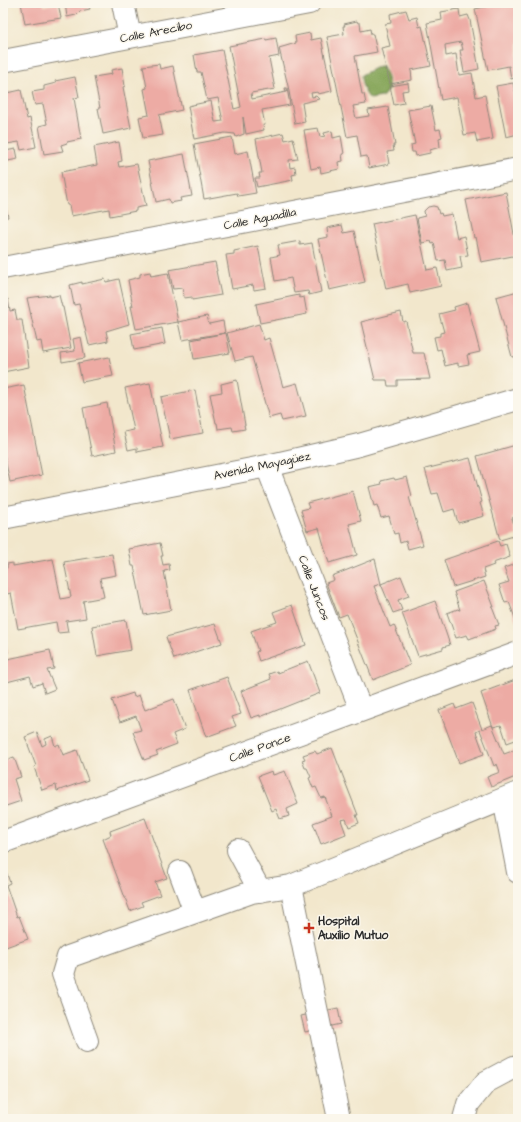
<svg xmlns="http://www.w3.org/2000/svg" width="521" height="1122" font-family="'Architects Daughter',sans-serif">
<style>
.forest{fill:#85a559;stroke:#586842}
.building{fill:#edaba4}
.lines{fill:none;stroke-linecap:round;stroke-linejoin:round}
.minor-casing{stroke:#8e897c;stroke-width:24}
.minor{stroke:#fff;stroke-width:22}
.poi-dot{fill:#c8321e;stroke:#fbf7ec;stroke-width:1.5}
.labels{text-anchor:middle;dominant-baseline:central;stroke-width:3;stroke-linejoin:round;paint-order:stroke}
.street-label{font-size:12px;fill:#2b2b2b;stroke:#fbf7ec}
.poi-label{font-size:12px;font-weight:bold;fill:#2b2b2b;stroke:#fbf7ec;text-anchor:start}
</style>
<rect width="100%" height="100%" fill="#fbf7ec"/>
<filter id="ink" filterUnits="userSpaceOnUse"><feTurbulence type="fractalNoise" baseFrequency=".025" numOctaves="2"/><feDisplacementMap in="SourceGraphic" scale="8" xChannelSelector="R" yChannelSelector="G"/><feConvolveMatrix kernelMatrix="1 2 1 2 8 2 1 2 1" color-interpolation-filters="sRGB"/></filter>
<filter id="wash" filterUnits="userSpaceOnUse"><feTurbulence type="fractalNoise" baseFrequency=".012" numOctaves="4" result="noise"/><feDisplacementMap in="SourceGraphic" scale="16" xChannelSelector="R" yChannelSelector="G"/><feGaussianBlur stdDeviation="0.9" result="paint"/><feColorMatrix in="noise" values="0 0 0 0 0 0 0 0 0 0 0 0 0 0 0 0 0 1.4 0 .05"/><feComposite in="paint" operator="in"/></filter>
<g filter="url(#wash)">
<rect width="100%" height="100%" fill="#f2e7cc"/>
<path class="forest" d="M379,66H383L386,73L389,89L382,97L370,99C364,93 361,83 361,75Z"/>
<g id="blocks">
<path class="building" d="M21,3H43L44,6L58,3L61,18L25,24Z
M65,3H88L90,9L80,11L76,15L67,17Z
M148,3H158L149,6Z
M503,3V5L515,3L518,19V77L511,79L509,66L488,70L475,9Z
M459,9L460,17L468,15L470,20L479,69L464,72L460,50H463L461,42L445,45L446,56L456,54L459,75L472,73L476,97L485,95L493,139L477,142L475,133L464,135L457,97L441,100L427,23L442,20L441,12Z
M406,10L409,19L417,17L419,27L422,26L431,66L411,70L412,80L390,84L381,48L390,46L385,24L391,23L390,14Z
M357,21L358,23H360L361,31L370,29L371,34H373L377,52L355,56L362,94H364L366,104L353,106L356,118L369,116L368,110L388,107L395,145H393L394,151L387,152L389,164L369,168L367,156L361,157L357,135L347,137L327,37L344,34L343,26H345L344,24Z
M310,33L311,40L321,38L332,91L318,94V92L311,93L312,97L316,96L319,99L302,103L305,122L295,124L288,86L279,48L296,43L295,36Z
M276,38L279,56L269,58L275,89L251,93L252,99L286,92L285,88H287L290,105L262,110L265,125H263L264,130L246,134L243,117L244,134L236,137L235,134L225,133L194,139L188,106L211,101L215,122L223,121L218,98L207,100L201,72H197L194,55L222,50L234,109L241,107L229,46L266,39V40Z
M159,64L160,69L173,66L182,110L159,115L163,135L143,138L139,117L149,115L144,89L147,88L143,66Z
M122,68L125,86L123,87L131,128L103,134L98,108H100L94,77L112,74L111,70Z
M75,77L79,97L74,98L81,139L67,142V143L61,145L63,151L44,154L39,126L47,124L43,104L35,105L32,92L44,90V86L56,83L55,81Z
M408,83L409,90L402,91L404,103L394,105L390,86Z
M513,83L515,91L518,90V134L506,137L496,86Z
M21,90L27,119L30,118L36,147L21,150L19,142L7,144L3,121V94Z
M431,106L436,130L440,129L442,137L439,138L440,147L430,150V153L416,156L415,152H412L411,145L415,144L408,110Z
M318,128L320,137L325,136L324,133L332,131L333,138L341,136L344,154H342L343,161L338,162L339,169L321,173L320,167L311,169L304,130Z
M283,133L285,140L293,138L298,159L289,160L290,168L295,167L296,174L292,175L293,180L257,187L255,178H260L259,173H262L256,139Z
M232,137L235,154L248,151L256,193L238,196L237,193L204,199L194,144Z
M119,142L122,161L118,162L119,167L137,164L146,206L136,208V211L110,216L109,209L71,216L69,205H67L61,172L97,165L94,147Z
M3,146L5,151L16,149L18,159L3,162Z
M184,154L192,196L180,198L181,201L170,203L169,199L156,202L148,161Z
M506,192L518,255L481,262L476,237L474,238L466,200Z
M518,194V204H517L515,195Z
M3,195L8,217L3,218Z
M433,206L437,207L439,214L441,213L442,216L452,214L457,238L464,236L468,255L460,256L462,268L447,271L445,260L438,261L434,243L432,244L431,241L422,243L417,218L425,216L424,211L428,207Z
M415,215L427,270L437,268L441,286L410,293L408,284L386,289L372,224Z
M342,225L344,233L354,231L365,282L329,290L318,239L328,237L327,228Z
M300,241V245L312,243L321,292L309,295L308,291L294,293L291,278L275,281L271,257L280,255L278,245Z
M258,246L266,288L254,290L253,285L232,289L226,255L234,254V251Z
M215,262L217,271H216L221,295L192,300V297L184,298L183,288L173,289L169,270Z
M150,272L151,276L168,273L178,322L136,329L131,306H133L128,280L140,277V274Z
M105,279L106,282L119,279L129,324L106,331L108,341L89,345L79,304L74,305L70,285L82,282V284Z
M518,291V356L512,357L496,297Z
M50,295V297L59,295L62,307H63L71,348L43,353L41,341L37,342L27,298Z
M299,295V298L304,297L307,314L260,323L256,304Z
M8,299L10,311L15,310L17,320H22L29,367L3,372V300Z
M467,303L480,352L467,355L469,364L458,366V363L445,366L441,349L437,350L434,337L440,336V333L444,332L439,314L455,310L454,307Z
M401,312L403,322L406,321L413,353H424L430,379L397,380V386H388L387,380H375L361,322Z
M207,316L209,324L223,321L225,333L182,340L178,322Z
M259,324L264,340L269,338L283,387L297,383L306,416L282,421L280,415L269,418L252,357L235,361L227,333Z
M162,328L165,344L134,350L131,334Z
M226,333L230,353L194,359L191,340Z
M81,337L85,358L62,362L61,353L75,351L73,339Z
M109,357L113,376L82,382L78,363Z
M237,380L245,425H244L245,429L233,431L232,427L218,429L217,423H216L210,394L222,392L221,384Z
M150,383L163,447L137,452V448L128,450L124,432L134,430L125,388Z
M24,385L42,475L10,482L3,449V389Z
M195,390L203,433L170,439L161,397Z
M107,403L116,451L92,456L83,408Z
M516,445L518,450V516L512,518L517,535L500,540L477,456Z
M470,458L482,502L480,503L484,516L458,523L454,509L444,512L438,493L432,494L425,469Z
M407,477L412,496L409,497L423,545L408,549L406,541L400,543L398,533L394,534L389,516L381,518L377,505L374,506L369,487L382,484L381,481L394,478L395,480Z
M353,491L361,521L349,524L357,555L329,563L319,528L307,531L301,510L309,508L307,503Z
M498,541L500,546L506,544L510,557L493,563L494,565L483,569L485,577L453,587L444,560Z
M160,543L163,556H161L163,565L169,564L170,570L164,571L171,610L144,615L134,566H132L129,549Z
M112,554L116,575L100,578L104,597L83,601L86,618L66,621L68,632L58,633L56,622L18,629L11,593L3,595V569L7,568V564L13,563V566L53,559L61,599L71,597L64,562Z
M375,559L381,584L374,586L390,627L394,625L410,665L373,680L347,614L339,617L326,583L334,580L332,576Z
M518,563V626L509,602L505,603L499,585L509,582L504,568Z
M401,576L409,596L398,600L402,610L393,613L381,584Z
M484,581L494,607H492L499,625L495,626L496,629L469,639L467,635L456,638L447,613L458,609L459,610H460L454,592Z
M435,601L450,645L443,647V649L418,656L402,613Z
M292,605L306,645L259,661L256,652L258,651L251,631L277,622L273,612Z
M126,620L131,650L97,656L92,626Z
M215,624L222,643L174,659L166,637Z
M3,633L8,653L3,654Z
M50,650L54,669L47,670L55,689L45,693L42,683L33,686L30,676L3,683V660Z
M308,661L320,693L260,717V715L251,718L241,691L271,679L269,674L277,671L278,673Z
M227,677L241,714L232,717L236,726L206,737L190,690Z
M518,679V739L507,743L501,725L493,727L481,693Z
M133,693L134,697L139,695L145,710L174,699L185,729L173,734L177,744L156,752L158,755L144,760L133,732L141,730L136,716L120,722L112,700Z
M472,703L482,729L492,725L504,754L518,749V776L491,787L487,777L500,772L497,764L494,766L480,730L476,732L484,754L459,763L439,710L454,704L456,709Z
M37,732L42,746L46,744L45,739L52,736L55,746L59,744L63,755L77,750L88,780L57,791L56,785L42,790L34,767L36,766L25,737Z
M332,748L358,815H356L359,823L349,827L346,819L341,820L346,834L321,844L313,823L332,816L325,797L321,798L316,787L313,788L309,778L311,777L307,768H305L302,760L305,759L303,755L315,751L317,754Z
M14,757L21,777L14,779L21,801L3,807V761Z
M272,771L273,775L285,771L298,804L287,809L289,816L280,819L276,809L272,811L258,776Z
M145,818L167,878L155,882L160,895L141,902L143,906L130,911L103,839L111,835L110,831Z
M5,868L10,883L6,885L17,917L19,916L28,939L3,948V869Z
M338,1008L341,1024L305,1032L301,1016Z"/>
</g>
</g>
<g filter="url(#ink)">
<use href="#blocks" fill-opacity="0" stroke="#8e897c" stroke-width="1"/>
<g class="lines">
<g class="minor-casing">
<path id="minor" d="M123,3L130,37
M3,61L309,3
M3,268L518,169
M267,466L361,710
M3,518L267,466L359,445L518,399
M504,799L518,872
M3,842L518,653
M238,850L260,891
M180,872L195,912
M87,1041L63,974L68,957L252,892L291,886
M339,1119L291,886L518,793
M464,1119L468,1104L486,1082L514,1067H518"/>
</g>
<use href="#minor" class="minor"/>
</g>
</g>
<path class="poi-dot" d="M307 922h4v4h4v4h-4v4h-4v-4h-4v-4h4z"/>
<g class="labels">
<g class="street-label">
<text transform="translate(156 32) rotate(-11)">Calle Arecibo</text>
<text transform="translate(260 219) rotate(-11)">Calle Aguadilla</text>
<text transform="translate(262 466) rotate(-12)">Avenida Mayagüez</text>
<text transform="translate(314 588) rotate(69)">Calle Juncos</text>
<text transform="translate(260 748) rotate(-20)">Calle Ponce</text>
</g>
<g class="poi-label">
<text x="318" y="921">Hospital<tspan x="318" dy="14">Auxilio Mutuo</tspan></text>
</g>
</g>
<rect width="521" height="1122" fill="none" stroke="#fbf7ec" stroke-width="16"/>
</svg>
